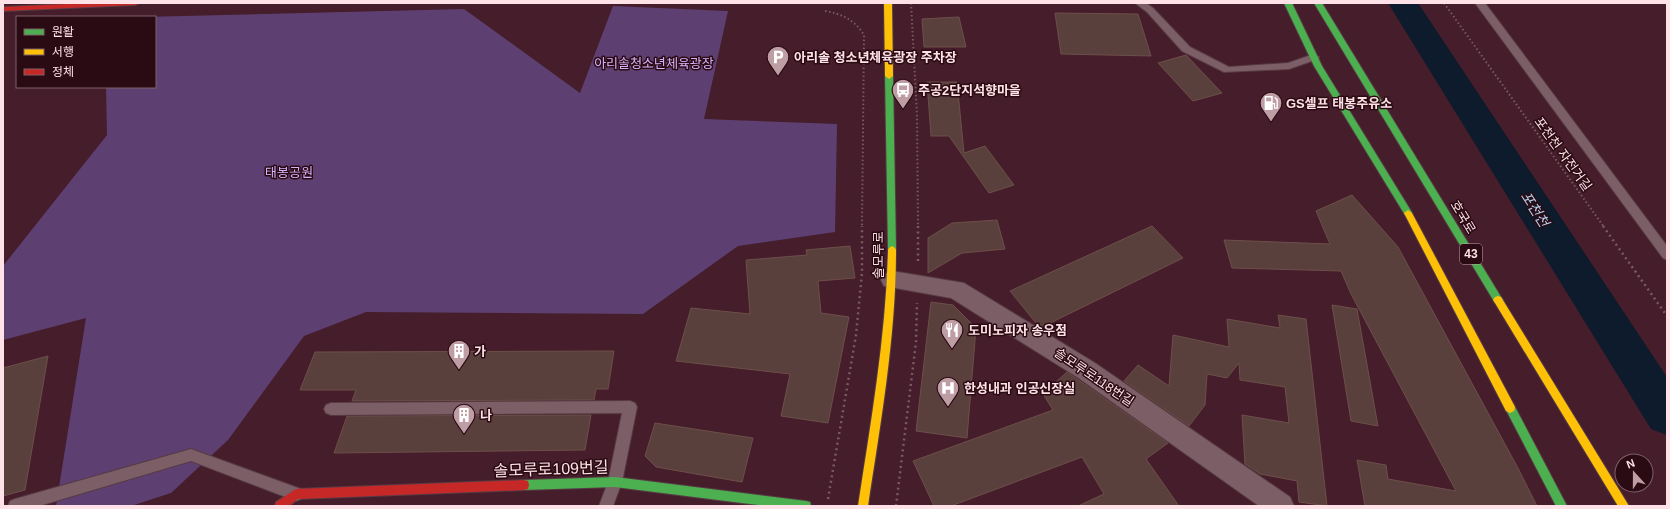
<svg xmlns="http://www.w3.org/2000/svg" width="1670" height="509" font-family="Arial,'Noto Sans KR',sans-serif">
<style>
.green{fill:#5d4071}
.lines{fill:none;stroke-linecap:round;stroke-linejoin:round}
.river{fill:#0d1b2c;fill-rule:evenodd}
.building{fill:#5a403d;stroke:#6d4f49}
.lane-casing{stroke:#573b44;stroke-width:2}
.street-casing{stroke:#573b44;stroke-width:2}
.fast-casing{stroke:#573b44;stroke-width:2}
.slow-casing{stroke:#573b44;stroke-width:2}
.jam-casing{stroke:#573b44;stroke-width:2}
.path-far1{stroke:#785b63;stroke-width:2;stroke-dasharray:1.5 2.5;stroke-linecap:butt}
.path{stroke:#785b63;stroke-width:2.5;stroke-dasharray:2 3.5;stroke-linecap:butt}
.lane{fill:#7c5e66;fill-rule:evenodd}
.street{fill:#7c5e66;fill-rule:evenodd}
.fast{fill:#4caf50;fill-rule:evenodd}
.slow{fill:#ffc107;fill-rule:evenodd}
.jam{fill:#c62828;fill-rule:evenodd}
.labels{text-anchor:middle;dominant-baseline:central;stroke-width:3;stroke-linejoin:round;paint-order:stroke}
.shield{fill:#2a0a13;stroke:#bea1a7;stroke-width:1}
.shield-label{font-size:12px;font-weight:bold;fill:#fee2e7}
.poi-label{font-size:13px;font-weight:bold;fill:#fee2e7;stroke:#2a0a13;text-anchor:start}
.park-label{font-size:13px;fill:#d5b2fc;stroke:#2a0a13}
.street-label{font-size:13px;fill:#fee2e7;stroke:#2a0a13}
.water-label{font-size:14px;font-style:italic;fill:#b2d3f1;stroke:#2a0a13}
.near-street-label{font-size:16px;fill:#fee2e7;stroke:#2a0a13}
</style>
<rect width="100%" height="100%" fill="#461d2b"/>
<path class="green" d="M613,6L728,11L704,119L837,124L835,232L738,246L643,314L366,312L304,336L228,440L171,493L131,506H56L86,318L3,340V266L107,135L106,87H155V17H143L464,9L580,93Z"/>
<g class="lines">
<path class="river" d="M1388,3H1418L1667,377V435L1651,429Z"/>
</g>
<path class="building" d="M1055,13L1138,14L1151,56L1061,54Z
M959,17L966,47H924L922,19Z
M1186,55L1222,93L1193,101L1158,63Z
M927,82H957L964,153L985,146L1014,185L989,193L949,136H931Z
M1352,195L1398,247L1519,470L1537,506H1365L1357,460L1386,465L1388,479L1456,491L1351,294L1341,271L1232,268L1224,240L1330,244L1316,211Z
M997,220L1005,249L962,253L928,273V238L952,223Z
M1152,226L1183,258L1040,328L1010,291Z
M850,246L855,278L818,281L821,313L849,317L828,423L781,416L790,374L676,361L691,308L750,314L746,260L807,255L806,250Z
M931,302L953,305L976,328L967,438L916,431Z
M1332,305L1357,309L1378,426L1351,421Z
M1278,315L1306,319L1327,506L1299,502L1297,481L1260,474L1245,464L1242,415L1289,423L1285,387L1240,380L1239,363L1227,378L1207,374L1205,405L1189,426L1124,381L1138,365L1169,386L1173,335L1229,347L1227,319L1280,328Z
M614,351L608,389H596L594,400L352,401L356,390H300L315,352Z
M48,356L25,490L3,496V368Z
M1067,372L1168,443L1146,459L1179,506H1078L1104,494L1082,457L951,506H934L913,461L1053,410L1043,394Z
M591,415L585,450L334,453L347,416Z
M655,423L753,438L742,482L656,467L645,456Z"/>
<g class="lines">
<g class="lane-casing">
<path id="lane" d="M1135,3H1146L1153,8L1190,47L1229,67L1288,63L1314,54L1319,57L1318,59L1289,69L1224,72L1182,51L1147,12Z
M1475,3H1485L1667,246V260L1663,258Z
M630,401L635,403L637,407L622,482L613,506H599L608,482L622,413L331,415L326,413L324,409L326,405L331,403Z
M191,449L301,489L303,494L301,499L296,501L191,461L39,506H8L10,501L15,499Z"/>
</g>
<g class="street-casing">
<path id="street" d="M892,271L964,283L1095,363L1290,497L1294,506H1259L1077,377L951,298L884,286L881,280L884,274Z"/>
</g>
<g class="fast-casing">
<path id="fast" d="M1284,3H1292L1322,66L1411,211L1412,213L1411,215H1405L1314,66Z
M1314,3H1322L1501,297L1503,300L1501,303H1495Z
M889,73L893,76L896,250L895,252H889L888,250L885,76Z
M1510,403L1514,405L1567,506H1556L1505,408L1506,405Z
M615,477L806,501L810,502L811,506H765L615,487L524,490L520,489L519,485L520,481L524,480Z"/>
</g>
<g class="slow-casing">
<path id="slow" d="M884,3H892L893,76L889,79L885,76Z
M1408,210L1412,213L1514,405L1515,408L1514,411L1510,413L1506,411L1404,213Z
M892,246L895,248L896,250C896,336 881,421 868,506H858C871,421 886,336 888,250L889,248Z
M1498,296L1501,297L1629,506H1618L1495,303L1493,300L1495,297Z"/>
</g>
<g class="jam-casing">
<path id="jam" d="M87,3H139L135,5L3,11V7Z
M524,480L528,481L529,485L528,489L524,490L298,499L289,506H275L276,502L296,489Z"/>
</g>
<path class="path-far1" d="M911,3L917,115L918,227
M1444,3L1604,227
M825,11C842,14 855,20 864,35L862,227"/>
<path class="path" d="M918,226V264
M1603,226L1667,316
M828,499L856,335L862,273V226
M896,506L916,342L917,303"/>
<use href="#lane" class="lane"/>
<use href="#street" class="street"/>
<use href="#fast" class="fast"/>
<use href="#slow" class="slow"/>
<use href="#jam" class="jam"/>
</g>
<defs>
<g id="parking-pin" transform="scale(1.15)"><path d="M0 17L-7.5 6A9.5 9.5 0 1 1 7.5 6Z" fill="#be9da5" stroke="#2a0a13"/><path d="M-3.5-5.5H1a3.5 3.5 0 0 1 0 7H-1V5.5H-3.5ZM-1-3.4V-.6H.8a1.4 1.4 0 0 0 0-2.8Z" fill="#fff"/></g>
<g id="bus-pin" transform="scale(1.15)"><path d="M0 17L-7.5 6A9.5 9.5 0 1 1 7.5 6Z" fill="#be9da5" stroke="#2a0a13"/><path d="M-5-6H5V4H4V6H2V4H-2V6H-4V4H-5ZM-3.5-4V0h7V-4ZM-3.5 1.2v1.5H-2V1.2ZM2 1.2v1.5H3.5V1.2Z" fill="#fff"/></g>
<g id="fuel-pin" transform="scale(1.15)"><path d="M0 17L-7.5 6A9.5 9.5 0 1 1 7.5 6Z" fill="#be9da5" stroke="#2a0a13"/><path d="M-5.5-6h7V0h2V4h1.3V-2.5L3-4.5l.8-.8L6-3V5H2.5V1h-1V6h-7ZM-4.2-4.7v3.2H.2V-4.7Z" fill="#fff"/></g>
<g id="restaurant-pin" transform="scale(1.15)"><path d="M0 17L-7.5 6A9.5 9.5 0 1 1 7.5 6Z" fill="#be9da5" stroke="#2a0a13"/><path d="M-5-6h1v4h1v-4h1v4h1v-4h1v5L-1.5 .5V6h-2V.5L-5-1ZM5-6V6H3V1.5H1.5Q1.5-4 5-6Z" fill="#fff"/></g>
<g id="building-pin" transform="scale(1.15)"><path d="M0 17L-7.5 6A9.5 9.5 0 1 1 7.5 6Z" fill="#be9da5" stroke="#2a0a13"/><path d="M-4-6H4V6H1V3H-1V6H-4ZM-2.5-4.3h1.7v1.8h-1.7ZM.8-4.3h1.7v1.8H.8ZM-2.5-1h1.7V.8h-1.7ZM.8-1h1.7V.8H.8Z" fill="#fff"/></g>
<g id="hospital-pin" transform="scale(1.15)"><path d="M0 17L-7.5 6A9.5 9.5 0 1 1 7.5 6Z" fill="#be9da5" stroke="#2a0a13"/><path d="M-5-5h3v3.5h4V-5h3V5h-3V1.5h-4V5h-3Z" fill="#fff"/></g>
</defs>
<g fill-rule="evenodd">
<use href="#parking-pin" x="778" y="57"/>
<use href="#bus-pin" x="903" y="90"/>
<use href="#fuel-pin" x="1271" y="103"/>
<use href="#restaurant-pin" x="952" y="330"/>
<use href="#building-pin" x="459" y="351"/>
<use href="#hospital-pin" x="948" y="388"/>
<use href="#building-pin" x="464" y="415"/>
</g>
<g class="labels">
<rect class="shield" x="1460" y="244" width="22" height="20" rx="3"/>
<g class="shield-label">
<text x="1471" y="254">43</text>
</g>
<g class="poi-label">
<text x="794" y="57">아리솔 청소년체육광장 주차장</text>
<text x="918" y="90">주공2단지석향마을</text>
<text x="1286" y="103">GS셀프 태봉주유소</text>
<text x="968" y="330">도미노피자 송우점</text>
<text x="474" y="351">가</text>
<text x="964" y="388">한성내과 인공신장실</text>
<text x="480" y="415">나</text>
</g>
<g class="park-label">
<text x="654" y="63">아리솔청소년체육광장</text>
<text x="289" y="172">태봉공원</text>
</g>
<g class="street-label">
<text transform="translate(1563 154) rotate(54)">포천천 자전거길</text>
<text transform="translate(1463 217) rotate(59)">호국로</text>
<text transform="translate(878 255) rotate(-90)">솔모루로</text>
<text transform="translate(1094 377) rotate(34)">솔모루로118번길</text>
</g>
<g class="water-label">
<text transform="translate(1535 209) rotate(57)">포천천</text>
</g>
<g class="near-street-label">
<text transform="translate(551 469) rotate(-2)">솔모루로109번길</text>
</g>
</g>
<rect width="1670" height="509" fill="none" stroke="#fee2e7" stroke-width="8"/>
<rect x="16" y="16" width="140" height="72" fill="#2a0a13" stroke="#7f6068"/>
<rect x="24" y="29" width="20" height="6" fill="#4caf50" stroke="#7f6068"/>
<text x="52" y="36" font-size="12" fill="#fee2e7">원활</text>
<rect x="24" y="49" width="20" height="6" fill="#ffc107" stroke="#7f6068"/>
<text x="52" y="56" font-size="12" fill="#fee2e7">서행</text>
<rect x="24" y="69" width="20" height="6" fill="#c62828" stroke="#7f6068"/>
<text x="52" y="76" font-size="12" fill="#fee2e7">정체</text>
<g transform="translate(1634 473) rotate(339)"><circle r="19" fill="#2a0a13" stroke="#7f6068"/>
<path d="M0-3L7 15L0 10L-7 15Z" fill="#be9da5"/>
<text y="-6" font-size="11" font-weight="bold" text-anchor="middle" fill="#fee2e7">N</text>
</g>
</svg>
